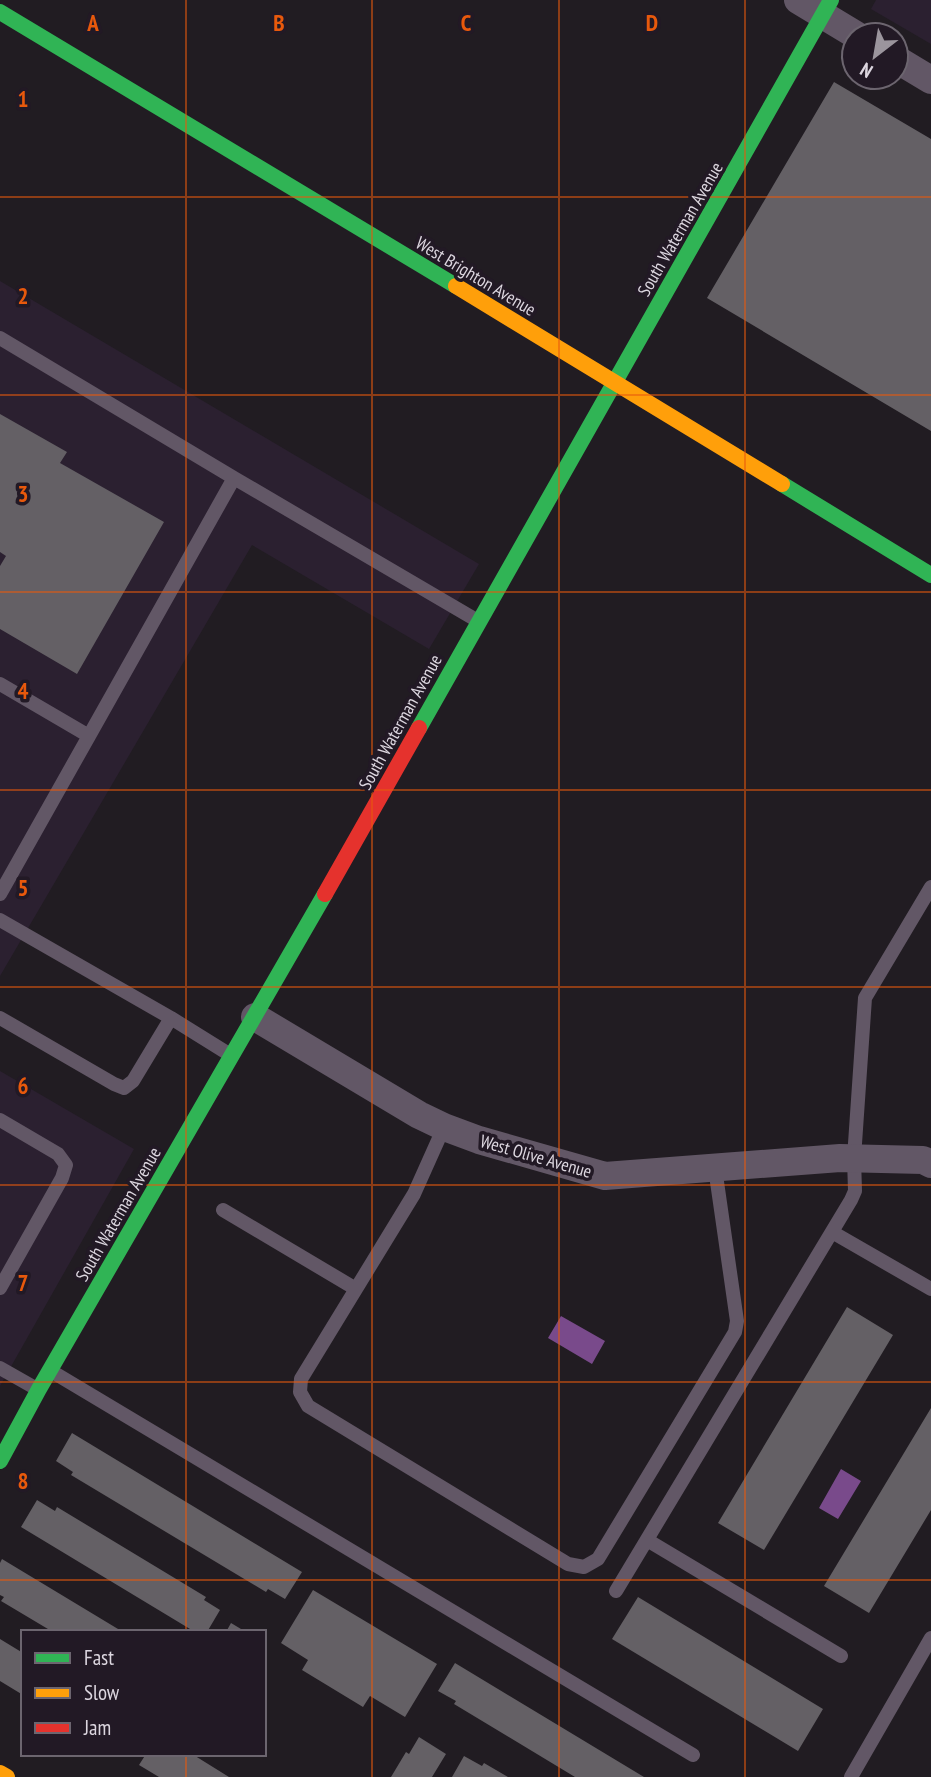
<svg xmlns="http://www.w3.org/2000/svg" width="931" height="1777" font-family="'PT Sans Narrow',sans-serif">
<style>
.built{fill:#2b2030}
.water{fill:#794a8b}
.building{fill:#646065}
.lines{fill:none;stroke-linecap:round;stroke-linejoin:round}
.lane{stroke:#625766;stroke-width:14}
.street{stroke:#625766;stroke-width:28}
.fast{stroke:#30b455;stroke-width:16}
.slow{stroke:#ff9f0a;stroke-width:16}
.jam{stroke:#e5322d;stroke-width:16}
.grid{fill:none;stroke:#e8590c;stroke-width:2;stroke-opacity:0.55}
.labels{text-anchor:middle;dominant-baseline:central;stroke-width:7;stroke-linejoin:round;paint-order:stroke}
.street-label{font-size:18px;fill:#dcd6df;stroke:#221925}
.grid-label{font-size:23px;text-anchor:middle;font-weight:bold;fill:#e8590c;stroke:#221925;stroke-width:7;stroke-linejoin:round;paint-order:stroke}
</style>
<rect width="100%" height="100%" fill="#211c22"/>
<path class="built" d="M876,0H931V44L871,9Z
M0,281L479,564L429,649L252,545L0,976Z
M0,1071L134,1149L0,1386Z"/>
<path class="water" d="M561,1316L605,1341L592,1364L548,1338Z
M841,1469L861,1481L838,1519L819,1508Z"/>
<path class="building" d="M834,82L931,139V431L707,298Z
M0,414L67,452L60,463L164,522L77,674L0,629V566L6,556L0,552Z
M847,1307L893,1335L764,1550L718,1523Z
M931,1408V1510L869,1613L824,1586Z
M72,1433L302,1572L285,1599L268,1589L266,1592L71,1475L73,1472L56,1461Z
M37,1500L55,1511L57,1507L206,1597L204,1600L220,1610L207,1632H195L21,1527Z
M2,1559L123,1632H53L1,1601L4,1597L0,1595V1563Z
M313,1590L437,1664L405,1717L370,1696L363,1707L302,1670L308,1660L281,1643Z
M638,1597L823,1709L798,1751L612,1639Z
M231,1623L246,1632H226Z
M0,1639L23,1653V1695L0,1681Z
M455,1663L644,1777H575L454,1704L456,1701L438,1691Z
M419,1737L446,1754L432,1777H391L406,1752L409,1754Z
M146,1754H192L229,1777H159L139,1765Z
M464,1756L482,1766L484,1763L508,1777H452Z"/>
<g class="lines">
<path class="lane" d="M0,338L234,478
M0,684L89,736L234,478L478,621
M0,894L89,736
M0,920L171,1018L133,1081L124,1088L114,1084L0,1018
M171,1018L232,1056
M0,1120L58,1154L66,1165L62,1178L0,1288
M444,1127L414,1194L301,1379L300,1392L308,1406L568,1564L584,1567L598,1559L735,1332L737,1321L715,1168
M223,1210L356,1289
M832,1232L931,1289
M0,1368L37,1389
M51,1371L693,1755
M647,1540L841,1656
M616,1591L851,1200L855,1191L854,1158L865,998L931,887
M851,1777L931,1638"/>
<path class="street" d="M798,0L856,35
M896,59L931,80
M255,1017L419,1115L444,1127L479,1140L605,1176L840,1158L923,1160L931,1164"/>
<path class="fast" d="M0,12L456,286
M782,484L931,575
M419,728L831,0
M0,1461L39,1389L325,894"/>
<path class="slow" d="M456,286L782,484
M0,1773L7,1777"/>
<path class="jam" d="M325,894L419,728"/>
</g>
<path class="grid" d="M186,0V1632M372,0V1777M559,0V1777M745,0V1777M0,197H931M0,395H931M0,592H931M0,790H931M0,987H931M0,1185H931M0,1382H931M0,1580H931M186,1754V1777"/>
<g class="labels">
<g class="street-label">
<text transform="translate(680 229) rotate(-60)">South Waterman Avenue</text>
<text transform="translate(476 276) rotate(31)">West Brighton Avenue</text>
<text transform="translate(400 722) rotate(-61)">South Waterman Avenue</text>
<text transform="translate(536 1156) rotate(16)">West Olive Avenue</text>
<text transform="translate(118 1214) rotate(-60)">South Waterman Avenue</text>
</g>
</g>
<g class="grid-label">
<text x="93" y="31">A</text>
<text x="279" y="31">B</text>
<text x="466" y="31">C</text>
<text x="652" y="31">D</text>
<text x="23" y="107">1</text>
<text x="23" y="304">2</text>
<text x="23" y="502">3</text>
<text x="23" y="699">4</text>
<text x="23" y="896">5</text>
<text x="23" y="1094">6</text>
<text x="23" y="1291">7</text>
<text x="23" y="1489">8</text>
</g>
<rect x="21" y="1630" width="245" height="126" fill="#221925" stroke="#6c656f" stroke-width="2"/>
<rect x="35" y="1653" width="35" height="10" fill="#30b455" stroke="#6c656f" stroke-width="2"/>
<text x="84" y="1665" font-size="21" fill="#dcd6df">Fast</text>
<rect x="35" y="1688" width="35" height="10" fill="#ff9f0a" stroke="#6c656f" stroke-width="2"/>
<text x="84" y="1700" font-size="21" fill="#dcd6df">Slow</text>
<rect x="35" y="1723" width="35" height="10" fill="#e5322d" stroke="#6c656f" stroke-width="2"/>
<text x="84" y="1735" font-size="21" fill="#dcd6df">Jam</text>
<g transform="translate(875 56) rotate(211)"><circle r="33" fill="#221925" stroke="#6c656f" stroke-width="2"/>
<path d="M0-5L12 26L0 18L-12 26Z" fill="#9b959d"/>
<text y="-10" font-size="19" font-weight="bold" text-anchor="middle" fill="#dcd6df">N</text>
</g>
</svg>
